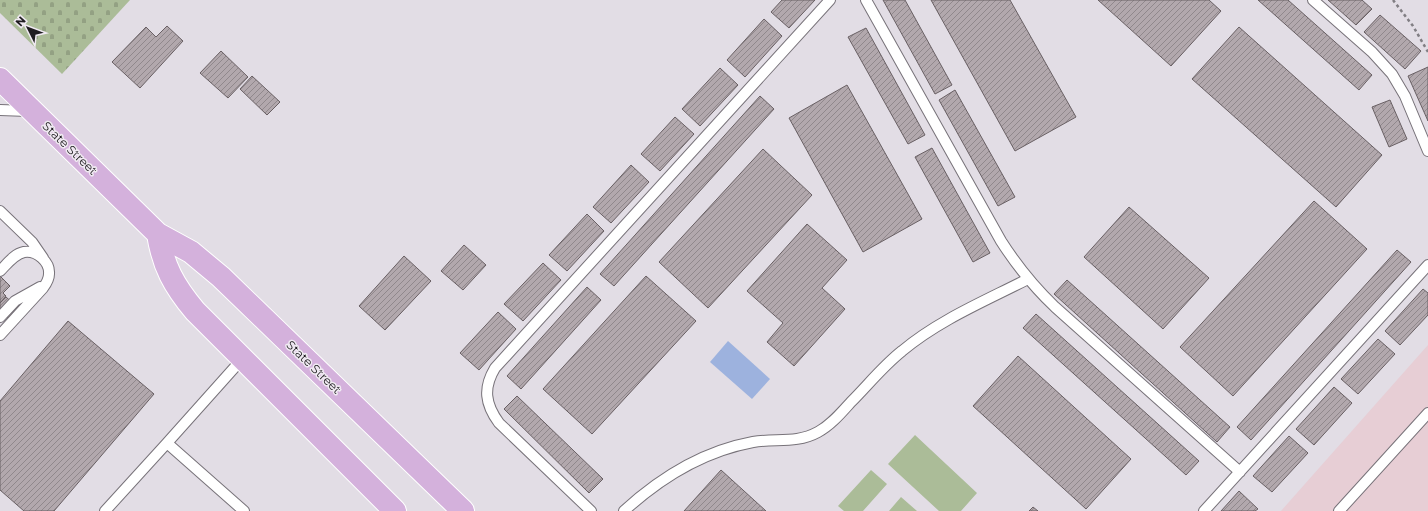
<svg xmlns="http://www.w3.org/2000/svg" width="1428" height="511" font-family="Montserrat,sans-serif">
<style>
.commercial{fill:#e7ced5}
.grass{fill:#abbc98}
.cemetery{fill:url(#cemetery-stones)}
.water{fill:#9db2de}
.building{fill:url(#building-hatch);stroke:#696064}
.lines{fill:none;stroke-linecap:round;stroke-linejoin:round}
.service-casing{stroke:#777279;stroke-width:12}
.primary-casing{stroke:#fff;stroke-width:24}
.path{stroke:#817e83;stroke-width:2.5;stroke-dasharray:3 3;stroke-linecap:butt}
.service{stroke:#fff;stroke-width:10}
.primary{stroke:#d4b1dc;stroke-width:22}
.labels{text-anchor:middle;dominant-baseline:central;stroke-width:3;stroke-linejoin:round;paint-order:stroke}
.street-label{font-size:12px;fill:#1f1d20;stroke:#f0eaf2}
</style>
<defs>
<pattern id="cemetery-stones" width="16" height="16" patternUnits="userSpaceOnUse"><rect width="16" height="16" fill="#abbc98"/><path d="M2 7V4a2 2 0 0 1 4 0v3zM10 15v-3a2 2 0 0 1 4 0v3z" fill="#93a183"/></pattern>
<pattern id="building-hatch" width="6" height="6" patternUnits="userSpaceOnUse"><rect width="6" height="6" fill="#b2a8ad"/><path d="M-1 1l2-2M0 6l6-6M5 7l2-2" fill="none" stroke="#90888c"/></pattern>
</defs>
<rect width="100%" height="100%" fill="#e2dde5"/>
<path class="commercial" d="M1428,345V511H1281Z"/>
<path class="grass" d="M915,435L977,493L961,511H939L888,464Z
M871,470L887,484L863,511H844L838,506Z
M901,497L917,511H889Z"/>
<path class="cemetery" d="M0,0H130L62,74L0,13Z"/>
<path class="water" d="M728,341L770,379L752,399L710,362Z"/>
<path class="building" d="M782,0H815L789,28L771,12Z
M883,0H905L952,85L935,94Z
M931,0H1010L1076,117L1015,151Z
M1098,0H1209L1221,11L1171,66Z
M1258,0H1288L1372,75L1359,90Z
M1328,0H1362L1372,9L1356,25Z
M1380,15L1421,51L1405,69L1364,32Z
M764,19L782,36L745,77L727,60Z
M167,26L183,41L140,88L112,62L146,27L156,37Z
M1239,27L1382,155L1336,207L1192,79Z
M866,28L925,135L908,144L848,37Z
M221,51L248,77L228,98L200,73Z
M1428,67V121L1408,76Z
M720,68L738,85L700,126L682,109Z
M252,76L280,102L267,115L240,89Z
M847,85L922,219L863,252L789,118Z
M955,90L1015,197L998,206L939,100Z
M760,96L774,109L614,286L600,274Z
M1390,100L1407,139L1389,147L1372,107Z
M675,117L694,134L660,171L641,154Z
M932,148L990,253L973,262L915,157Z
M763,149L812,195L708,308L659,262Z
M631,165L649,182L611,223L593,207Z
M1314,201L1367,249L1233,396L1180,347Z
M1129,207L1209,278L1163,329L1084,257Z
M587,214L604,231L567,271L549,255Z
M807,224L847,260L822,288L845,309L794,366L767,342L783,323L747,291Z
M464,245L486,265L463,290L441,271Z
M1397,250L1411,262L1251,440L1237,427Z
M404,256L431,281L385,330L359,306Z
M543,263L561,280L523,321L504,304Z
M0,276L10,286L3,293L6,296L0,303Z
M646,276L696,321L592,434L543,389Z
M1067,280L1230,427L1217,442L1054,294Z
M587,287L601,300L521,389L507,376Z
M1423,289L1428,293V315L1400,345L1385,331Z
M6,297L22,311L12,322L0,310V303Z
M498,312L516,329L479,370L460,353Z
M1036,314L1199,461L1186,475L1023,328Z
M68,321L154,394L54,511H24L0,490V401Z
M1378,339L1395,354L1358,394L1341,379Z
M1018,356L1131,459L1086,509L973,406Z
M1334,387L1352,403L1314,445L1296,429Z
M517,396L603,479L589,493L504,409Z
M1289,436L1308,453L1272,492L1253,476Z
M721,470L766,511H684Z
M1239,491L1258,509L1255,511H1221Z
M1033,507L1038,511H1029Z"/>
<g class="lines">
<g class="service-casing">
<path id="service" d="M866,0L1001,241C1017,266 1034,287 1055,307L1240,472
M1313,0L1372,52L1392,74L1405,96L1428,151
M0,110L28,111
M0,211L32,242L43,258
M0,271C7,264 14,254 24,252C37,250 50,262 49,274C49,280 46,284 43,288L0,335
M0,317L15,301L40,287
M243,358L167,443L244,511
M105,511L167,443
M591,511L499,423C485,404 483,388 495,368L830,0
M624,511C660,478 704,451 753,442C776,438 796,444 818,432C831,425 841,413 851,402C868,385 883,366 902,351C939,320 985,301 1028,279
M1204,511L1428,265
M1339,511L1428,413"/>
</g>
<g class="primary-casing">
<path id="primary" d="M0,79L158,234L191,252L221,277L463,511
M158,234C163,266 174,286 195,311L395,511"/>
</g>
<path class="path" d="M1393,0L1413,26L1428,52"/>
<use href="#service" class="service"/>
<use href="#primary" class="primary"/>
</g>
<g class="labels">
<g class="street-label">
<text transform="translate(70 148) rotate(44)">State Street</text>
<text transform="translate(314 367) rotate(44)">State Street</text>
</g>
</g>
<g transform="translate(28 28) rotate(312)" stroke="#f0eaf2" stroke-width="3" paint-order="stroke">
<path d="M0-3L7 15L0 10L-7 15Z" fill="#1f1d20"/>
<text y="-6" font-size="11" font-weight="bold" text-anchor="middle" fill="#1f1d20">N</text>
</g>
</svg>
